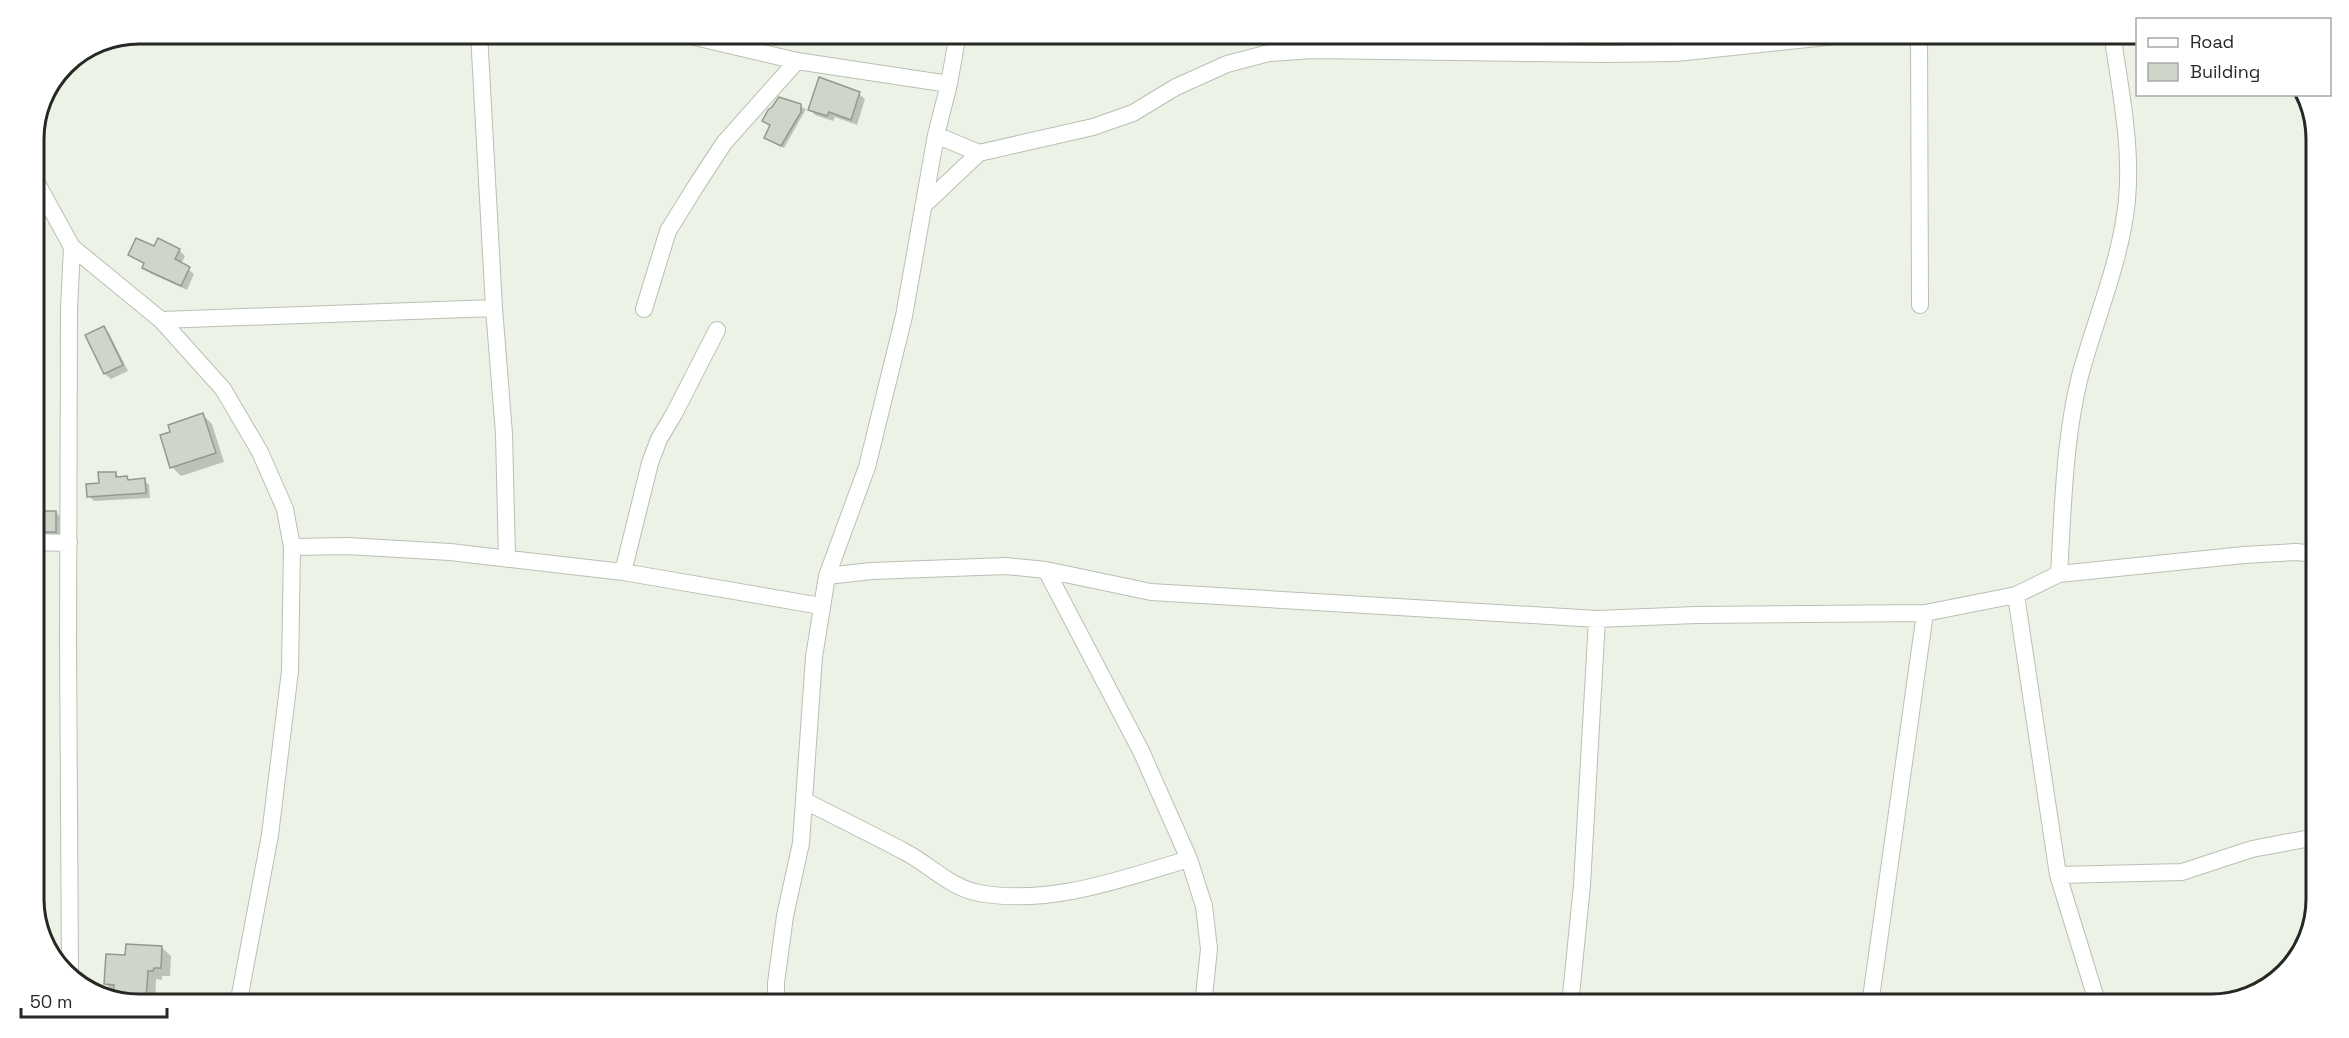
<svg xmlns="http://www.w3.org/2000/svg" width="2349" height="1038" font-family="'Space Grotesk',sans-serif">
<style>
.shadow{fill:#0003}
.building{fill:#cfd6c9;stroke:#92998d;stroke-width:1.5}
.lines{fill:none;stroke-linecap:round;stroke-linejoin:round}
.street-casing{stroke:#b9c0b3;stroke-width:18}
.street{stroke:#fff;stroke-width:16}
.rim{fill:none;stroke:#252823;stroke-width:3}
</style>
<rect width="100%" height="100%" fill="#ecf3e6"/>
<path class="shadow" d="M859,94L865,99L857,125L835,117L833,121L815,115L810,109Z
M780,98L806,109L784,148L766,138Z
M155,248L179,250L185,256L181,264L194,274L187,290L150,273L144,267L145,265L130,255Z
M104,327L109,333L128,371L111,379L105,374L87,336Z
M203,415L212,424L224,462L181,476L172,467V432Z
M115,473L120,478H127L130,481L144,480L149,485L150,498L94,501L89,496Z
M56,512L61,518L62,537L33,538V517L42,518Z
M161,947L171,956L170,976H162V980L156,979L155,1005H139L119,1001L115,997V993L106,984L127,957Z"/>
<path class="building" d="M819,77L860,92L851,120L829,112L827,116L808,110Z
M779,97L801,104V112L781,146L764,138L770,125L762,121L768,110L772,107Z
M136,238L154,246L158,238L180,249L175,259L190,267L181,286L142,268L144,263L128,255Z
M104,326L123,365L104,374L85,335Z
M203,413L216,453L170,468L160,435L170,432L168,425Z
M98,472H116V477L127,476L128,480L145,478L146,493L87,497L86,484L99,483Z
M41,511H56V532H41Z
M126,944L162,946L161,968H154L153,971H148L146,999L113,997L114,985L104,984L106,954L125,955Z"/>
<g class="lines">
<g class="street-casing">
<path id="street" d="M479,33L494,308L504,434L507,559
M678,33L797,61L949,84
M1919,33L1920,305
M936,135L979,153
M33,176L72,247L69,309L68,641L70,975
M923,206L979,153L1093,127L1133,113L1176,87L1227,64L1269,53L1313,50L1605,54L1676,53L1863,33
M72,247L161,320L223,389L260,452L285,509L292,547L347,546L450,552L623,572L821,606
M644,309L668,231L694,189L724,143L797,61
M161,320L494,308
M33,542L69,543
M1046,570L1141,751L1189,859L1204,906L1209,949L1203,1005
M623,572L650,463L659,439L674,414L717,330
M2059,574C2063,509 2064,440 2080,376C2096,317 2121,261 2127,200C2132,145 2120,88 2112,33
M827,576L871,571L1006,566L1046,570L1151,592L1597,619L1696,615L1925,613L2016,595L2059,574L2244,555L2296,552L2316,554
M2016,595L2058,875L2098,1005
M805,801C839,818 873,835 907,853C931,866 951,888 979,893C1050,906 1122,879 1189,859
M2058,875L2182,872L2252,849L2316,837
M238,1005L270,835L290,671L292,547
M776,1005V983L785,916L801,843L814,657L827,576L867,467L904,316L936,135L949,84L958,33
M1570,1005L1582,885L1597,619
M1870,1005L1925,613"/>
</g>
<use href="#street" class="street"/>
</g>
<path d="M0 0H2349V1038H0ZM139 44H2211A95 95 0 0 1 2306 139V899A95 95 0 0 1 2211 994H139A95 95 0 0 1 44 899V139A95 95 0 0 1 139 44Z" fill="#fff" fill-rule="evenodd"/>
<path class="rim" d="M139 44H2211A95 95 0 0 1 2306 139V899A95 95 0 0 1 2211 994H139A95 95 0 0 1 44 899V139A95 95 0 0 1 139 44Z"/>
<rect x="2136" y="18" width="195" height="78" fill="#ffffff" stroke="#a8a9a7" stroke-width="1.5"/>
<rect x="2148" y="38" width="30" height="9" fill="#ffffff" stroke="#a8a9a7" stroke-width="1.5"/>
<text x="2190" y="48" font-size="18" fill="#252823">Road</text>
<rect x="2148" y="63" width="30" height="18" fill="#cfd6c9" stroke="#a8a9a7" stroke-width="1.5"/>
<text x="2190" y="78" font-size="18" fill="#252823">Building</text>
<path d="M21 1008v9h146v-9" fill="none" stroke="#252823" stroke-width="3"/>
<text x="30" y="1008" font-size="18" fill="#252823" stroke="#ffffff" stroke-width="4.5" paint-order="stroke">50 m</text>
</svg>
